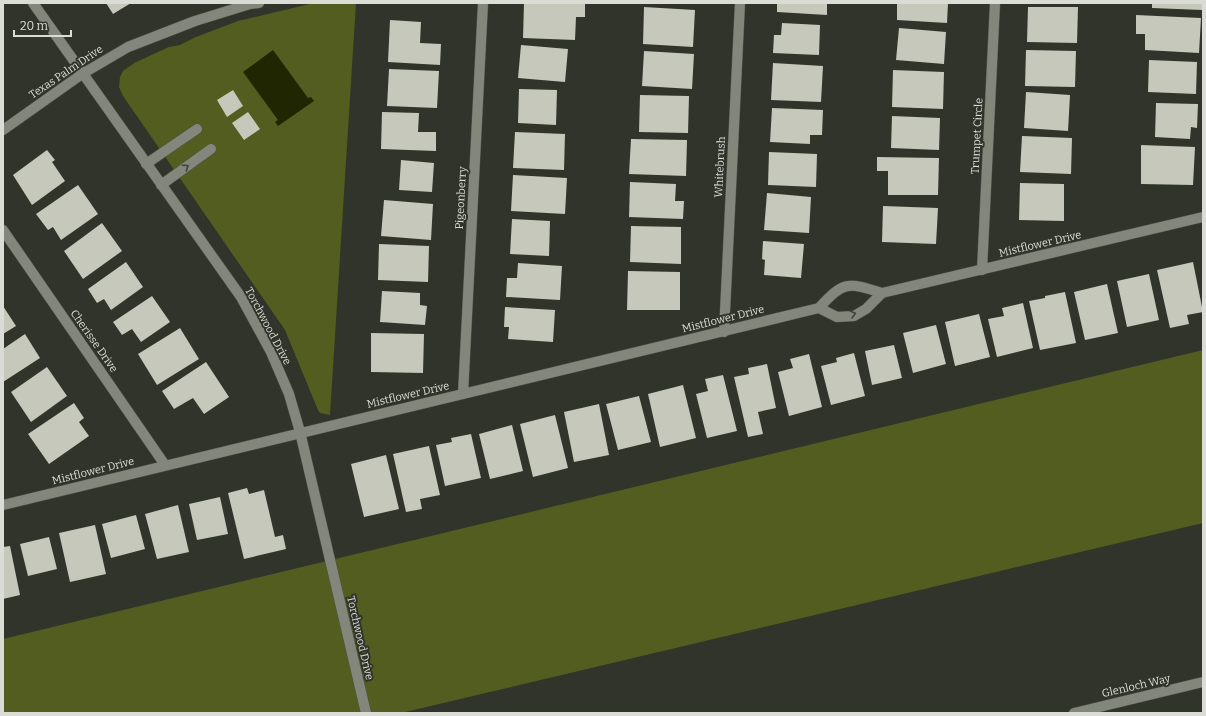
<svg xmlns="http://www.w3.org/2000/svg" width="1206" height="716" font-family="Bitter,serif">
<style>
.green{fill:#535d1f}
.water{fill:#202502}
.building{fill:#c5c8bb}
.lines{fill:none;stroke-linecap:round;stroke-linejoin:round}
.minor-casing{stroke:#4f5149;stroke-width:11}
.minor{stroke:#83867a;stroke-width:10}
.oneway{stroke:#41443a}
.labels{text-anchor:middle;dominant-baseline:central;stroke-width:4;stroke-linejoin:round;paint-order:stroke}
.street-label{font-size:11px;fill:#dadcd5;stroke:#31342a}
</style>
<rect width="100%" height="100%" fill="#31342a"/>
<path class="green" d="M314,3H356L330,415L320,413L318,410L285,330L123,96L119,87L120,77L123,71L134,63L169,47L180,45L196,37L238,21Z
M1203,350V523L401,713H3V639Z"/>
<path class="water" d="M273,50L308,98L311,97L314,101L278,126L275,122L278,120L243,72Z"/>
<path class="building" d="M106,3H131L113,14Z
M524,3H585V17H576L575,40L523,38Z
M777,3H827V15L777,12Z
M897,3H948L947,23L897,20Z
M1152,3H1202V10L1152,8Z
M644,7L695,10L693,47L643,44Z
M1028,7H1078L1077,43L1027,42Z
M1136,15L1201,18L1199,53L1145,50V34H1136Z
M390,20L421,22L420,43L441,44L440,65L388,62Z
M782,23L820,25L819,55L773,53L774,35H781Z
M899,28L946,32L944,64L896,60Z
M521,45L568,49L565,82L518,78Z
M1026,50L1076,51L1075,87L1025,86Z
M644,51L694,54L692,89L642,86Z
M1149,60L1197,62L1196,94L1148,92Z
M773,63L823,66L821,102L771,100Z
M389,69L439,71L437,108L387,106Z
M893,70L944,72L943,109L892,107Z
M519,89L557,90L556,125L518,123Z
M233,90L243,106L227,117L217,100Z
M1026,92L1070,95L1068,131L1024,128Z
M640,95L689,96L688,133L639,132Z
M1156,103L1198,104L1197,128L1191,127L1190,139L1155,137Z
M772,108L823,110L822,135H810V144L770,142Z
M248,112L260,129L244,140L232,123Z
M382,112L419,113L418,132H436V151L381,149Z
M892,116L940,118L939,150L891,148Z
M515,132L565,134L564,170L513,168Z
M1022,136L1072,138L1071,174L1020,172Z
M631,139L687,140L686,176L629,174Z
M1141,145L1195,147L1193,185L1141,184Z
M47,150L55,160L52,162L65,181L32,205L13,175Z
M769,152L817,154L816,187L768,185Z
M877,157L939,158L938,195H888V171H877Z
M401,160L434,163L432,192L399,190Z
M513,175L567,178L565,214L511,211Z
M630,182L676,184L675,201H684L683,219L629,217Z
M1020,183L1064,184V221L1019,220Z
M78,185L98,214L61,240L53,227L48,230L36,214Z
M767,193L811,197L809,233L764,230Z
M384,200L433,204L431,240L381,236Z
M883,206L938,208L936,244L882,242Z
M512,219L550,221L549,256L510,254Z
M102,223L122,251L83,279L64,251Z
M631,226L681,227V264L630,262Z
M763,241L804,244L801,278L764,275L765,260L762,259Z
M379,244L429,246L428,282L378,280Z
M126,262L143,287L111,310L104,299L97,303L88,289Z
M1193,262L1203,312L1187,315L1189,324L1170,328L1157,270Z
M518,263L562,266L560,300L506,297L507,278H517Z
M628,271L680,272V310H627Z
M1149,274L1159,320L1127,327L1117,281Z
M1107,284L1118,333L1085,340L1074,292Z
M382,291L420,293V305L427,306L425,325L380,322Z
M1065,292L1076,343L1040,350L1029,301L1045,298V296Z
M152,296L170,322L141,342L132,329L122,335L113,322Z
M1023,303L1033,348L997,357L988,319L1004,316L1002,308Z
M3,306L16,326L3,334Z
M505,307L555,310L553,342L508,339L509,327H504Z
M979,314L990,357L955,366L945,322Z
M936,325L946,364L913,373L903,333Z
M180,328L199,359L157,385L138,354Z
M371,333L424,334L423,373L371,372Z
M25,334L40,358L3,382V349Z
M894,345L902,378L872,385L865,351Z
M854,353L865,396L831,405L821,366L837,362L836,358Z
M809,354L822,407L789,416L778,372L793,368L790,359Z
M206,362L229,397L204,414L193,398L174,409L162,391Z
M767,364L776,408L758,412L763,434L748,437L734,377L749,374L748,368Z
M47,367L67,396L31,422L11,392Z
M723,375L737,431L707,438L696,394L708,391L705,379Z
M683,385L696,438L660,447L648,394Z
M639,396L651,442L618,450L606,404Z
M74,403L84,418L79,422L89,436L49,464L28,434Z
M599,404L609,455L574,462L564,412Z
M555,415L568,468L533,477L520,424Z
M512,425L523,471L490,479L479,434Z
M471,434L481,478L445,486L436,445L452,442L451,438Z
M429,446L440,495L420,499L422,509L406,512L393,454Z
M386,455L399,509L364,517L351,464Z
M247,488L249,494L264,490L275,537L283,535L286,549L244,559L228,493Z
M220,497L228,534L197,540L189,504Z
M178,505L189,552L157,559L145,514Z
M136,515L145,549L111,558L102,524Z
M95,525L106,574L70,582L59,533Z
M49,537L57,569L28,576L20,544Z
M10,546L20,595L3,599V547Z"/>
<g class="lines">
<g class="minor-casing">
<path id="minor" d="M33,3L241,297L271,352L289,394L300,432L366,713
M3,130L82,74L128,47L195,21L250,4L259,3
M146,164L197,129
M161,185L211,149
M3,230L165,465
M982,270L995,3
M819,308L837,317L854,316L866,309L882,293
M724,332L740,3
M463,394L483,3
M3,505L819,308C844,281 847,282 882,293L1203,217
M1074,713L1203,682"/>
</g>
<use href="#minor" class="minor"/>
</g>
<defs><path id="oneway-chevron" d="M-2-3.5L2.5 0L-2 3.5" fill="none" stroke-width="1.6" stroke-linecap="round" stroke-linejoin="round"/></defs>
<g class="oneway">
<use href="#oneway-chevron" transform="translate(186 167) rotate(-35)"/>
<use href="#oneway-chevron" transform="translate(853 314) rotate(-15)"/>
</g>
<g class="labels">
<g class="street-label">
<text transform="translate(66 72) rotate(-34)">Texas Palm Drive</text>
<text transform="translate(977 136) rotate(-87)">Trumpet Circle</text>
<text transform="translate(720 167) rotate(-87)">Whitebrush</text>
<text transform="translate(461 198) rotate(-87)">Pigeonberry</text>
<text transform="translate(1040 244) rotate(-13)">Mistflower Drive</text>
<text transform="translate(723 319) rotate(-14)">Mistflower Drive</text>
<text transform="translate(268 326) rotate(62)">Torchwood Drive</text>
<text transform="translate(94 341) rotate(55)">Cherisse Drive</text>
<text transform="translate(408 395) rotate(-13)">Mistflower Drive</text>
<text transform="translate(93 471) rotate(-14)">Mistflower Drive</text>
<text transform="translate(360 638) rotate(77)">Torchwood Drive</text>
<text transform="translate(1136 686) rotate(-13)">Glenloch Way</text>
</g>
</g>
<rect width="1206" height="716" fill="none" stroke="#dadcd5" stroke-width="8"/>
<path d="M14 30v6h57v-6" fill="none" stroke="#dadcd5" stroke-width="2"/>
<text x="20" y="30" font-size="12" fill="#dadcd5" stroke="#31342a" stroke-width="3" paint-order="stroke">20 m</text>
</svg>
